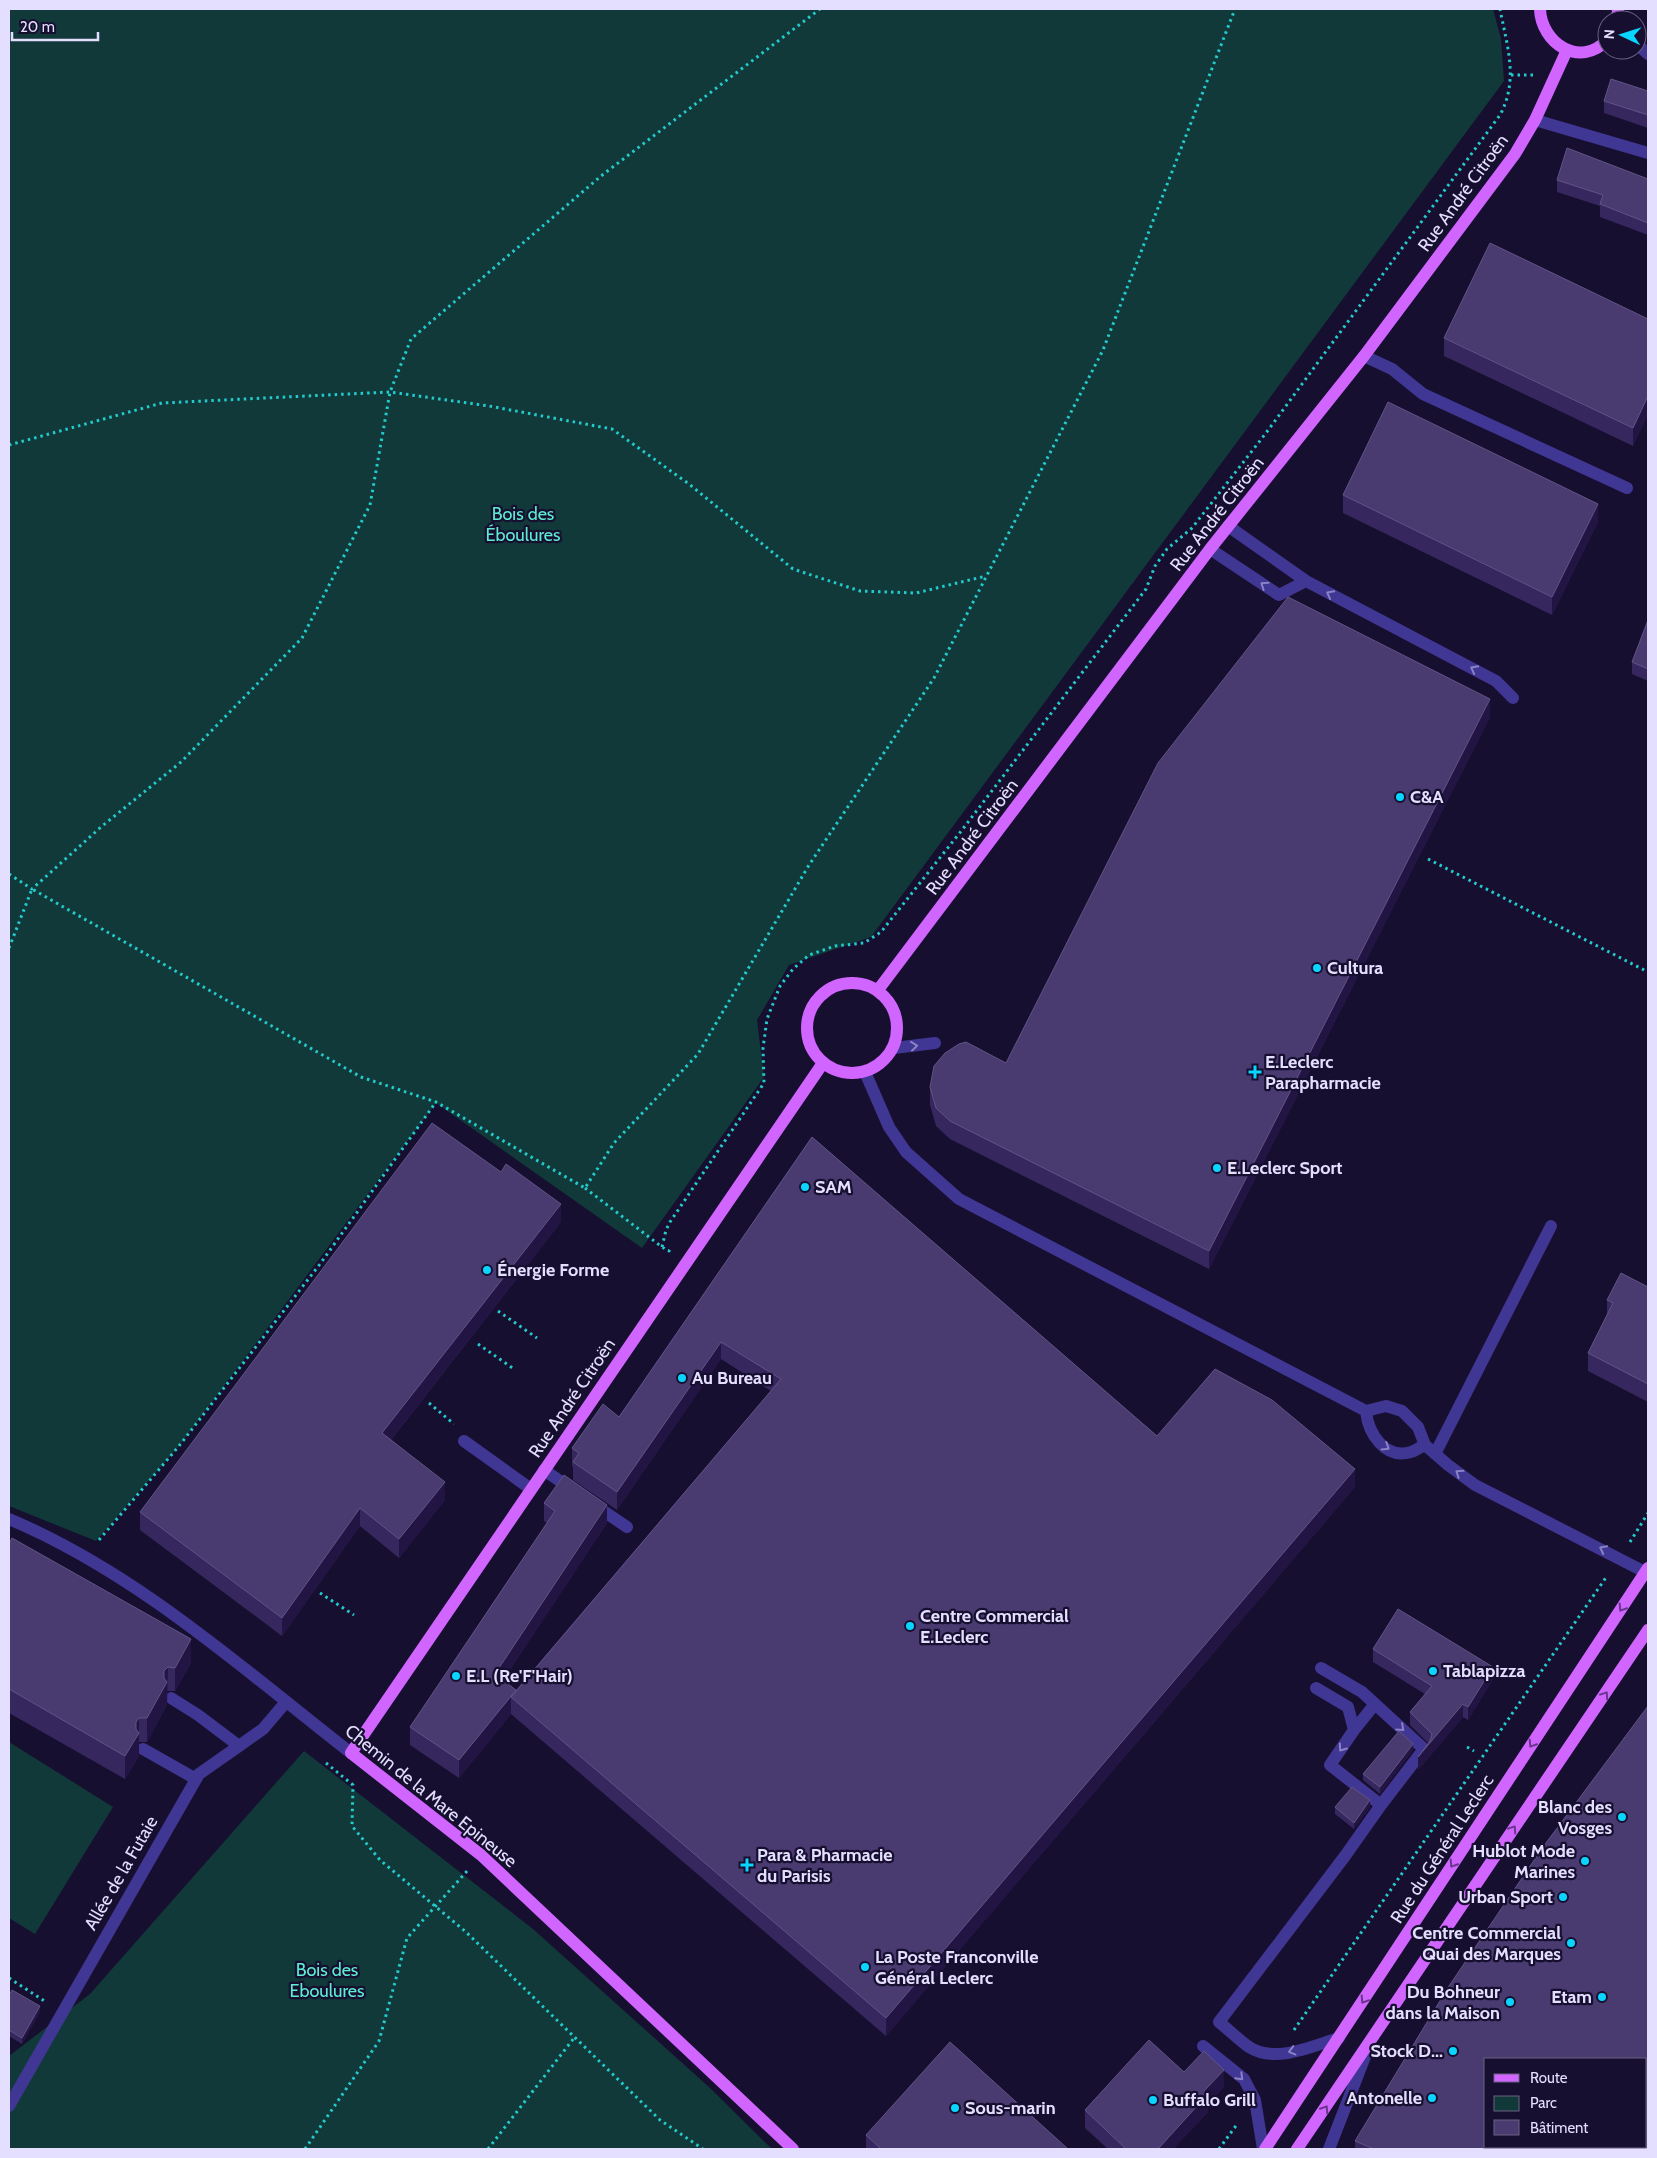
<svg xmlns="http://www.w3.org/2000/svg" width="1657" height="2158" font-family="Cabin,sans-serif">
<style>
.green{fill:#11393a}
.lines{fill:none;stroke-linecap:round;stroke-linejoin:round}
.path{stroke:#24cbcd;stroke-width:3;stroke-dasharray:2.5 4;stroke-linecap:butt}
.minor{stroke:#403693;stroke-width:12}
.major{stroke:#d065ff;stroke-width:12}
.wall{fill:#36275e}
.shaded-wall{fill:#221544}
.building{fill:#493a6f;stroke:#615486;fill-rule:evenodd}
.oneway{stroke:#8a82c4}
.oneway2{stroke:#6a368d}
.poi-dot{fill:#0ad5ff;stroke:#170f2f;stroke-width:2}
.labels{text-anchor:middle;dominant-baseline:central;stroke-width:4.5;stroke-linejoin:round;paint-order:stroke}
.street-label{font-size:18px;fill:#e4deff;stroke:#170f2f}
.park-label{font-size:18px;fill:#5cedd3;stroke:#170f2f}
.poi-label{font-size:18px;font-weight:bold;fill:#e4deff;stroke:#170f2f;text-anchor:start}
</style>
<rect width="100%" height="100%" fill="#170f2f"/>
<path class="green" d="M9,9H1493L1501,39L1504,81L871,937L789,965L757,1020L764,1077L642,1248L436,1103L179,1446L96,1541L9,1506Z
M9,1742L113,1807L35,1934L9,1918Z
M304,1751L533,1929L709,2087L772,2149H9V2056L90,1994Z"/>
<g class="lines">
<path class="path" d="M1511,75H1533
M9,445L162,403L390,392L489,406L612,429L689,484L793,569L860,591L916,593L986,576
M1428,859L1648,972
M9,874L32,889L101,827L181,762L302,638L370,505L390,392L411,339L601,176L820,9
M9,948L32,889L361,1077L436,1102L585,1188L614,1143L698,1054L809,865L934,678L1103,350L1235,9
M585,1188L662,1247L669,1251L670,1249
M662,1247L666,1230L670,1222L764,1083L763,1048L767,1019L780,986L793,969L809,955L835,946L864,943L881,932L962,830L1146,589L1155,566L1167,549L1192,528L1266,433L1500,115C1519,80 1507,46 1500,9
M498,1311L537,1338
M478,1344L514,1369
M429,1403L454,1424
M99,1540L179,1446L320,1264L436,1102
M1630,1542L1648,1513
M320,1593L354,1615
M1467,1747L1474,1751
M326,1763L353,1785L352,1826L380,1860L466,1932L660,2120L703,2149
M9,1978L46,2002
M1294,2030L1607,1576
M305,2149L379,2041L407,1938L468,1870
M488,2149L574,2038
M1219,2149L1238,2123"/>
<path class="minor" d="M1637,44L1648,54
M1535,120L1648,153
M1364,356L1392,369L1423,394L1627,488
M1228,526L1306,581L1496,681L1513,698
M1210,549L1279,595L1306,581
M894,1048L935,1043
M865,1072L889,1127L906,1152L959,1199L1366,1411L1386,1406L1402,1411L1418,1427L1425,1445L1448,1465L1475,1485L1645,1572
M1366,1411C1368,1433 1385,1460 1411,1452C1415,1451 1420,1447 1425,1445
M464,1441L531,1489
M1435,1454L1551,1226
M544,1470L573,1490
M593,1504L627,1527
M9,1519C137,1573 242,1668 351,1753
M1321,1668L1362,1692L1424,1749L1381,1805
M1316,1688L1348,1707L1354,1730L1330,1765L1381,1805L1345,1856L1219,2022C1229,2030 1239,2040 1249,2047C1275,2064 1312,2046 1339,2038
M1354,1730L1375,1704
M239,1746L263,1729L286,1702
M143,1749L196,1779
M1203,2046L1244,2079L1255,2100L1263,2149
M9,2106L199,1774L239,1746L198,1715L171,1698
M1329,2149L1368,2049"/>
<path class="major" d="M1540,9C1541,43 1580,69 1607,40
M1617,20L1618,9
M807 1028a45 45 0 1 1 90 0a45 45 0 1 1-90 0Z
M878,990L1210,549L1364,356L1515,154L1535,120L1567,50
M793,2149L481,1855L351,1753L823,1063
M1265,2149L1648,1568
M1297,2149L1648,1630"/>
</g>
<path class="wall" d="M1648,91V128L1604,113V101Z
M1648,179V235L1600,217V206L1557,192V180Z
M1648,319V414L1633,446L1444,356V338Z
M1343,495L1598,522L1552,615L1343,513Z
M1648,620V681L1632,674V662Z
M1490,717L1209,1269L950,1139L936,1126L930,1105V1087L1006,1063Z
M812,1137L1157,1436L1355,1487L886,2036L511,1714L459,1778L410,1745V1727L547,1523L544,1521V1503L607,1523L503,1680L516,1690L771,1391L721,1359L617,1510L573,1480V1467L572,1466V1448L619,1417Z
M561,1222L391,1440L445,1500L399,1558L360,1526L282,1636L140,1530V1512Z
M1648,1287V1402L1588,1371V1353L1607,1315V1300Z
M9,1544L191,1663L175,1691H167V1705L147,1742H139V1756L125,1779L9,1713Z
M1373,1649L1493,1679L1468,1720L1463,1717L1418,1770L1429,1744L1410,1725V1712L1425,1694L1373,1662Z
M1413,1750L1380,1794L1363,1780V1774Z
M1335,1807H1370L1354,1829L1335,1814Z
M9,1995L40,2012L22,2044L9,2036Z
M1184,2072L1224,2087L1208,2104V2112L1173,2149H1108L1085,2128V2110Z
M866,2135L1068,2149H866Z
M1355,2141L1648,2149H1355Z"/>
<path class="shaded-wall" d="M1648,396V414L1633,446V428Z
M1598,504V522L1552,615V597Z
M1490,699V717L1209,1269V1251Z
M561,1204V1222L382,1451V1433Z
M721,1342V1359L617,1510V1492Z
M1355,1469V1487L886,2036V2018Z
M445,1482V1500L399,1558V1539Z
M607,1505V1523L495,1692V1674Z
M360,1508V1526L282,1636V1618Z
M191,1639V1663L175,1691V1668Z
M168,1667L167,1705L147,1742V1718L164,1671Z
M1493,1667V1679L1468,1720V1707Z
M511,1697V1714L459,1778V1760Z
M1463,1704V1717L1418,1770V1757Z
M139,1718V1756L125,1779V1756L136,1722Z
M1413,1744V1750L1380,1794V1787Z
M1370,1800V1807L1354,1829V1823Z
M40,2006V2012L22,2044V2038Z
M1224,2070V2087L1208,2104V2112L1173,2149H1158L1204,2091Z"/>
<path class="building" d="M1611,79L1648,91V115L1604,101Z
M1567,148L1648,179V223L1600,204L1603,195L1557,180Z
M1490,243L1648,319V396L1633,428L1444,338Z
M1388,402L1598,504L1552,597L1343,495Z
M1288,597L1490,699L1209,1251L950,1121L936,1108L930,1087L934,1066L945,1053L959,1044L966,1042L1006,1063L1158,763Z
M1648,620V669L1632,662Z
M432,1123L501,1172L506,1164L561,1204L382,1433L445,1482L399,1539L360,1508L282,1618L140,1512Z
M812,1137L1157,1436L1215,1369L1272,1400L1355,1469L886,2018L511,1697L781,1379L721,1342L617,1492L573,1462L579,1453L572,1448L603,1404L619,1417Z
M1621,1273L1648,1287V1384L1588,1353L1613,1303L1607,1300Z
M564,1475L607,1505L495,1674L516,1690L459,1760L410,1727L555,1511L544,1503Z
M12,1538L191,1639L175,1668L168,1667L164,1671V1678L167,1682L147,1718H139L136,1722V1729L139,1733L125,1756L9,1689V1544Z
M1398,1609L1493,1667L1468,1707L1463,1704L1418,1757L1430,1741L1432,1734L1410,1712L1432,1686L1373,1649Z
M1648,1706V2149H1374L1355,2141L1449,1986L1543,1847ZM1486,2059H1646V2147H1486Z
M1399,1731L1413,1744L1380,1787L1363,1774Z
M1352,1787L1370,1800L1354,1823L1335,1807Z
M12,1990L40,2006L22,2038L9,2030V1995Z
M1149,2040L1184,2072L1204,2051L1224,2070L1204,2091L1208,2094L1158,2149H1126L1085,2110Z
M950,2042L1068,2149H881L866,2135Z"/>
<defs><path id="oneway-chevron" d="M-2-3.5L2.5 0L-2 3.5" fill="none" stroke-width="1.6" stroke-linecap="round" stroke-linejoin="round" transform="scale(1.25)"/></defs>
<g class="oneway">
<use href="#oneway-chevron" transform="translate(1264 585) rotate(-146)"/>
<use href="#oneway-chevron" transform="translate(1330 594) rotate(-152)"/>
<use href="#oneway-chevron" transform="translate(1474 669) rotate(-152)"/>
<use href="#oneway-chevron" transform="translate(914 1046) rotate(-6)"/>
<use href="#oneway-chevron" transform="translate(1386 1447) rotate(32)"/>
<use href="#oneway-chevron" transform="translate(1459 1473) rotate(-145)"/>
<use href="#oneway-chevron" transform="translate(1603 1549) rotate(-153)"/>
<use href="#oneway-chevron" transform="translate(1401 1728) rotate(42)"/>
<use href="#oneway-chevron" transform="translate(1342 1748) rotate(125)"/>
<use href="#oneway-chevron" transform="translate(1292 2051) rotate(165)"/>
<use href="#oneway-chevron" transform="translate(1240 2077) rotate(45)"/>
</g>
<g class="oneway2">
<use href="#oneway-chevron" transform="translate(1622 1608) rotate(123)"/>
<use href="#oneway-chevron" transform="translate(1605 1695) rotate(-56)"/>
<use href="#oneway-chevron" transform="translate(1532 1744) rotate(123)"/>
<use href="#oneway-chevron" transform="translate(1513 1829) rotate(-56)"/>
<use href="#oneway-chevron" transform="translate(1453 1864) rotate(123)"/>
<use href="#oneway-chevron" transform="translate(1364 2000) rotate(123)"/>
<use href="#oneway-chevron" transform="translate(1325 2109) rotate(-57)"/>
</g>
<g class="poi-dot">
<circle cx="1400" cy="797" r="5"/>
<circle cx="1317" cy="968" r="5"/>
<path d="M1252.5 1064.5h5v5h5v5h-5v5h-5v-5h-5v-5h5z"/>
<circle cx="1217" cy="1168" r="5"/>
<circle cx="805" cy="1187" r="5"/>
<circle cx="487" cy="1270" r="5"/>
<circle cx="682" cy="1378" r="5"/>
<circle cx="910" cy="1626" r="5"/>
<circle cx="1433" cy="1671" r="5"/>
<circle cx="456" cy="1676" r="5"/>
<circle cx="1622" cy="1817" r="5"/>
<circle cx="1585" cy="1861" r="5"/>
<path d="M744.5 1857.5h5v5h5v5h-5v5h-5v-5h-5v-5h5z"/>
<circle cx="1563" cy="1897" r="5"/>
<circle cx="1571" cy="1943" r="5"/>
<circle cx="865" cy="1967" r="5"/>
<circle cx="1602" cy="1997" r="5"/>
<circle cx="1510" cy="2002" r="5"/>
<circle cx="1453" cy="2051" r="5"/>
<circle cx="1432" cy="2098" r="5"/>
<circle cx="1153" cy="2100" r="5"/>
<circle cx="955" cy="2108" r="5"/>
</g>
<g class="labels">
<g class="street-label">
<text transform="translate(1463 193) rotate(-54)">Rue André Citroën</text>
<text transform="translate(1217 514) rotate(-52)">Rue André Citroën</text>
<text transform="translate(972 837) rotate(-53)">Rue André Citroën</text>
<text transform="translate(572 1398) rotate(-56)">Rue André Citroën</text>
<text transform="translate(431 1796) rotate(39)">Chemin de la Mare Epineuse</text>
<text transform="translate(1442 1849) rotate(-57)">Rue du Général Leclerc</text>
<text transform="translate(121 1873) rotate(-60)">Allée de la Futaie</text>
</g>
<g class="park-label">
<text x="523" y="514">Bois des<tspan x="523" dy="21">Éboulures</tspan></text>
<text x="327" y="1970">Bois des<tspan x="327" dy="21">Eboulures</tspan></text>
</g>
<g class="poi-label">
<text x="1410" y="797">C&amp;A</text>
<text x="1327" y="968">Cultura</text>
<text x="1265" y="1062">E.Leclerc<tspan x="1265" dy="21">Parapharmacie</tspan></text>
<text x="1227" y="1168">E.Leclerc Sport</text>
<text x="815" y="1187">SAM</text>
<text x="497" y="1270">Énergie Forme</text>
<text x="692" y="1378">Au Bureau</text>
<text x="920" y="1616">Centre Commercial<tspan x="920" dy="21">E.Leclerc</tspan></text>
<text x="1443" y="1671">Tablapizza</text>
<text x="466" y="1676">E.L (Re'F'Hair)</text>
<text x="1612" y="1807" text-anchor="end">Blanc des<tspan x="1612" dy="21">Vosges</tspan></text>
<text x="1575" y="1851" text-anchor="end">Hublot Mode<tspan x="1575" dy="21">Marines</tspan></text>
<text x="757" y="1855">Para &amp; Pharmacie<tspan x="757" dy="21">du Parisis</tspan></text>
<text x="1553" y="1897" text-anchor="end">Urban Sport</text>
<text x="1561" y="1933" text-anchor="end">Centre Commercial<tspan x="1561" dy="21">Quai des Marques</tspan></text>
<text x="875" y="1957">La Poste Franconville<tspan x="875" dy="21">Général Leclerc</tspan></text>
<text x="1500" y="1992" text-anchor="end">Du Bohneur<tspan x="1500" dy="21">dans la Maison</tspan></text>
<text x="1592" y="1997" text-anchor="end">Etam</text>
<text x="1443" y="2051" text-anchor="end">Stock D...</text>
<text x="1422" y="2098" text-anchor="end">Antonelle</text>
<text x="1163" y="2100">Buffalo Grill</text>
<text x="965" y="2108">Sous-marin</text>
</g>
</g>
<rect width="1657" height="2158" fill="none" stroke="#e4deff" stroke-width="20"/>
<rect x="1484" y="2058" width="162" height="90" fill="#170f2f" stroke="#696282"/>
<rect x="1494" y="2074" width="25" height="8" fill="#d065ff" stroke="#696282"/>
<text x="1530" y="2083" font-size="15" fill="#e4deff">Route</text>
<rect x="1494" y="2096" width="25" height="15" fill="#11393a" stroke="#696282"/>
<text x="1530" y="2108" font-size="15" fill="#e4deff">Parc</text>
<rect x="1494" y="2120" width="25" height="15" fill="#493a6f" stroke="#696282"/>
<text x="1530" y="2133" font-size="15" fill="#e4deff">Bâtiment</text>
<g transform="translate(1622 35) rotate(274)"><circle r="24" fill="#170f2f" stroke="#696282"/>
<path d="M0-4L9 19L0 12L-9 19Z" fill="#0ad5ff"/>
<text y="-8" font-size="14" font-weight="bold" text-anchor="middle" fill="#e4deff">N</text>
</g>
<path d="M12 32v8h86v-8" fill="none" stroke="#e4deff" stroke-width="2.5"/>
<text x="20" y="32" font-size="15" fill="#e4deff" stroke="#170f2f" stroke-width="4" paint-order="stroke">20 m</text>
</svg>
